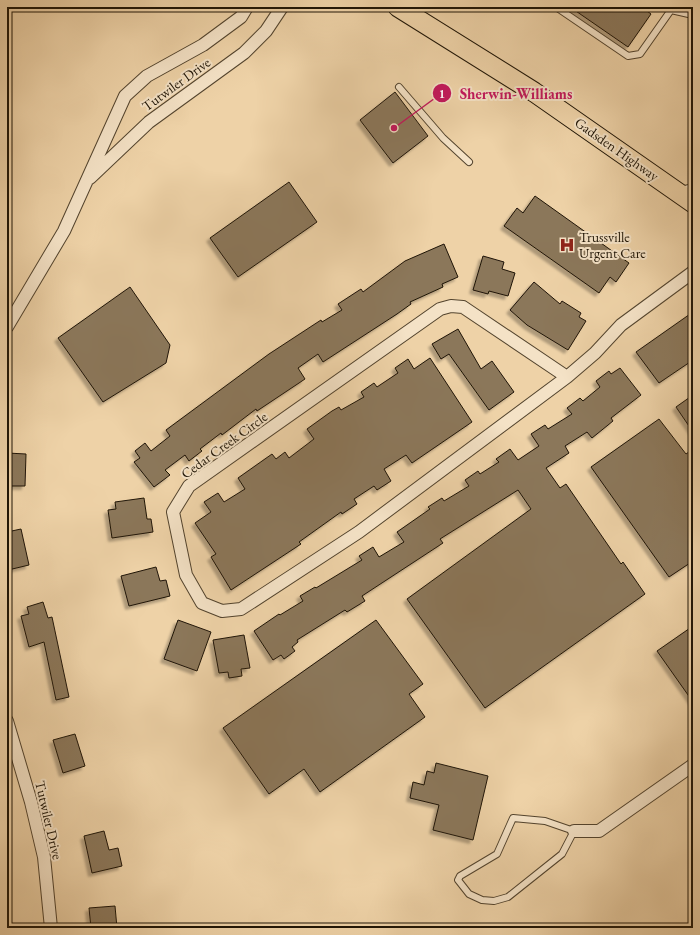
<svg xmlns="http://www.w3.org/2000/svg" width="700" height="935" font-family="'EB Garamond',serif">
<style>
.building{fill:#8b775a;stroke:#1f1506;filter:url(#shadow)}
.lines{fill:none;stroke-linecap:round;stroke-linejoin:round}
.lane-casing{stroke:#53442e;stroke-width:8}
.street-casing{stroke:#53442e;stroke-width:14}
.primary-casing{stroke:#1f1506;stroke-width:21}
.lane{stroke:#f4e2c6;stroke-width:6}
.street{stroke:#f4e2c6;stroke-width:12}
.primary{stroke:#eed2a7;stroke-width:19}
.labels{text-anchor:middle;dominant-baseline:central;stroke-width:4;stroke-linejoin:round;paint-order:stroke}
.street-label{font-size:14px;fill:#1f1506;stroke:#f4e2c6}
.poi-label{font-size:14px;fill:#1f1506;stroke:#f4e2c6;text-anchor:start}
.leader{fill:none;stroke:#c2185b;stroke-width:1.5}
.callout-dot{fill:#c2185b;stroke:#f4e2c6;stroke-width:1.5}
.mark-label{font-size:12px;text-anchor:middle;font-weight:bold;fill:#fff}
.callout-label{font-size:15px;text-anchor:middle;font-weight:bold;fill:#c2185b;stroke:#f4e2c6;stroke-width:4;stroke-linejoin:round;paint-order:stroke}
</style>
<defs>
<filter id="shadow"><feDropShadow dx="-3.5" dy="3.5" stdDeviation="1" flood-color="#0004"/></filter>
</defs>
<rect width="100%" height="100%" fill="#eed2a7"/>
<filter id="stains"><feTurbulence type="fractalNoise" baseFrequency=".005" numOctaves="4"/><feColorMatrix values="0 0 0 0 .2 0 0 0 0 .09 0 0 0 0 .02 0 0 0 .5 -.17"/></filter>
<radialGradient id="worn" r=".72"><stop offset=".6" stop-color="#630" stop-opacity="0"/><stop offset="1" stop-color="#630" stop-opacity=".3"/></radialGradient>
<path class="building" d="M570,7H642L651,14L628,47Z
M395,92L428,136L393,163L360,120Z
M289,182L317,222L238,277L210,238Z
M535,196L629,263L616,282L610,277L599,293L504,226L517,208L523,213Z
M444,244L458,277L442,284L443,287L410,302L411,304L397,314L323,362L318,354L298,368L305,379L257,411L256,409L222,435L221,433L200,449L202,451L189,461L185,455L165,470L170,475L154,487L134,462L140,458L135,451L145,443L151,451L170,436L166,430L269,354L321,320L322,322L342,310L338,304L361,289L363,292L405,261Z
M483,256L504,262L502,269L515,273L508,296L489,291L488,294L473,290Z
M534,282L560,304L562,301L581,313L579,317L586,321L568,350L527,325L510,310Z
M130,287L170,345L166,363L103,402L58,338Z
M693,312V360L659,383L636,352Z
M458,329L481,369L492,361L514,392L489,410L449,354L441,359L432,344Z
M430,358L472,422L412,463L406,455L384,469L391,481L377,490L374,486L354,499L357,504L342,514L341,512L299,542L301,544L231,590L211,557L216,554L195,523L211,512L204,502L218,493L224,502L245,489L238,478L272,454L276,459L285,452L289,458L314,439L307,429L332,411L339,407L341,410L364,397L361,392L374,383L377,387L398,373L395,368L408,359L414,369Z
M620,368L641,395L611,418L613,421L592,438L587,432L565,446L569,453L546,468L560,488L566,484L621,564L623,562L645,594L485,708L407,599L531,509L518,490L440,539L443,543L362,596L365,601L347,612L345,610L297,640L298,642L292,647L295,651L284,659L281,655L273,660L254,631L279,614L280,615L303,601L300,596L315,587L316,588L362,560L359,556L373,547L379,557L404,542L397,532L430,509L428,507L442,498L444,501L469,486L465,480L478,471L480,474L499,462L496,459L510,449L518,460L539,446L531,434L545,425L548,429L572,414L567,408L580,398L583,401L600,387L596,381L609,371L611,374Z
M693,395V432L676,407Z
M659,419L686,454L693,449V561L669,577L591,467Z
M7,453L26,454L25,486H7Z
M144,498L147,519H151L153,532L112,538L108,510L116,509L115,502Z
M21,529L29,565L8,570L7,532Z
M156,567L160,581L166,580L170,596L129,606L121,576Z
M43,602L48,618L52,617L69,697L56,700L44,642L29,647L21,616L29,614L27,607Z
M178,620L211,632L197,671L164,659Z
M376,620L423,684L409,694L425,717L320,792L304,769L269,794L223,728Z
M693,626V702L657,651Z
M244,635L250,668L241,669L242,676L229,678L228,672L219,673L213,640Z
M75,734L85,766L63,773L53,740Z
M436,763L488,776L473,840L433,830L439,805L410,798L413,782L424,785L427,771L434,773Z
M104,831L109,850L118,848L122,866L92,873L84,836Z
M115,906L117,928H91L89,908Z"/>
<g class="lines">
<g class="lane-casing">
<path id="lane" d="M556,7L628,56L640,54L671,10
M667,7L671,10L693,15
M399,87L443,138L469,162
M681,190L693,187
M513,818L545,821L574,831L562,854L508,897L494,901L482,900L469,894L458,880L460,876L497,854Z"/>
</g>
<g class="street-casing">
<path id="street" d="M90,178L149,122L244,53L266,31L282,7
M451,306L463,307L567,377L359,532L241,609L222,611L202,603L186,575L173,512L189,486L440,309Z
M7,327L64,231L125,96L147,76L203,45L241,17L247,7
M567,377L595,353L621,325L693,272
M7,721L31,802L44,857L51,928
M574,831H599L693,765"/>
</g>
<g class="primary-casing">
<path id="primary" d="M398,7L534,92L693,203"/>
</g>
<use href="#lane" class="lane"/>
<use href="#street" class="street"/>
<use href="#primary" class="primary"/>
</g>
<defs>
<g id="hospital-bare" transform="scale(1.2)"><path d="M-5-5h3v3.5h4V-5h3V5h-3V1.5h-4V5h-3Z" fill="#8f2418" stroke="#f4e2c6" stroke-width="2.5" paint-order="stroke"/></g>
</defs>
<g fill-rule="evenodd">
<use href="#hospital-bare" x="567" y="245"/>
</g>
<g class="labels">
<g class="street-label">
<text transform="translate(176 84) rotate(-36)">Tutwiler Drive</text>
<text transform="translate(617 149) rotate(35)">Gadsden Highway</text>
<text transform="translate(224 445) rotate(-36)">Cedar Creek Circle</text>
<text transform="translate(49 820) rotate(77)">Tutwiler Drive</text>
</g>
<g class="poi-label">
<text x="579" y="237">Trussville<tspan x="579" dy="16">Urgent Care</tspan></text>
</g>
</g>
<path class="leader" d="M394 128L442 93"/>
<g class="callout-dot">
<circle cx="394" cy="128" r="4"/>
<circle cx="442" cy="93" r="10"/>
</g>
<g class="mark-label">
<text x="442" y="98">1</text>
</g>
<g class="callout-label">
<text x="516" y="99">Sherwin-Williams</text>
</g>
<rect width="700" height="935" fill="none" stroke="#eed2a7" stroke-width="24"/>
<rect x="8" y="8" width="684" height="919" fill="none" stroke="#1f1506" stroke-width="2"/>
<rect x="12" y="12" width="676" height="911" fill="none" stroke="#1f1506"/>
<rect width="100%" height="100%" filter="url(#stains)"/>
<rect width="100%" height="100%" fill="url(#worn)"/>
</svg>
